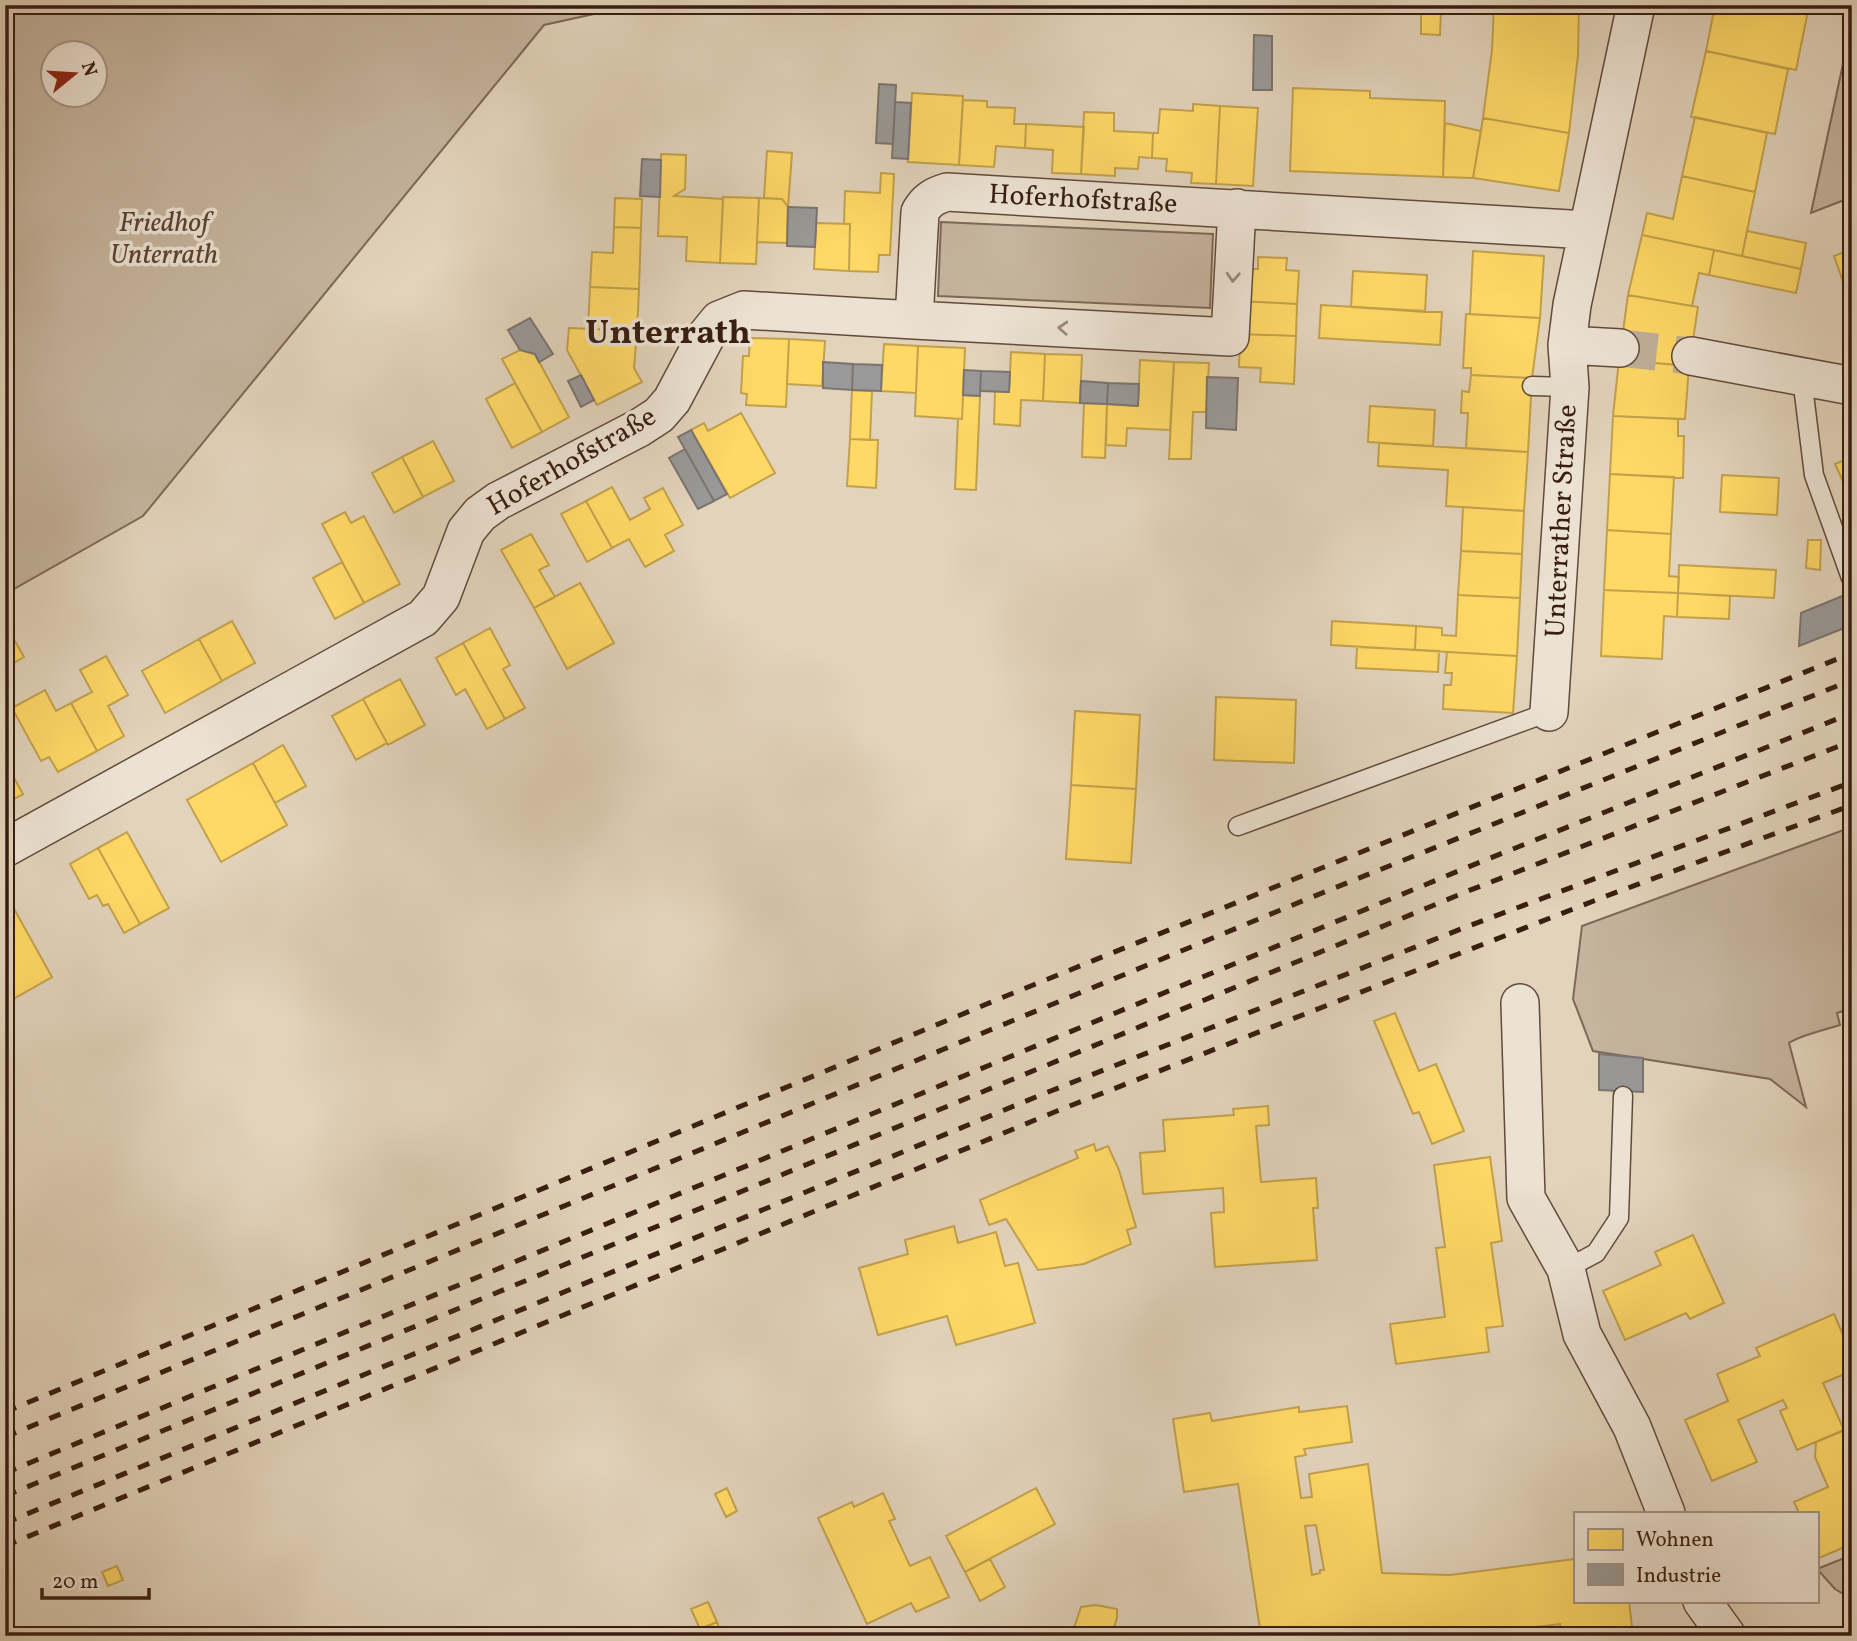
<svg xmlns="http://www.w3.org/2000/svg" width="1857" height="1641" font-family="Vollkorn,serif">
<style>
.green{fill:#c5b49e;stroke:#7e6858;stroke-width:2;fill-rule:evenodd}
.homes{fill:#ffd966;stroke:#c3a14c;stroke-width:2;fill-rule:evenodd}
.industry{fill:#999;stroke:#7c7470;stroke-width:2}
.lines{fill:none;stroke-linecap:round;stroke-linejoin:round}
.minor-tunnel{stroke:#c0af99;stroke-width:37;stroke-dasharray:37 18;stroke-linecap:butt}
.service-casing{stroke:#624a3c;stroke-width:21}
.minor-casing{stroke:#624a3c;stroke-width:40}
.service{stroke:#ece2d3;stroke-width:18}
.minor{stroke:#ece2d3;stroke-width:37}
.rail{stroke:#381d11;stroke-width:5;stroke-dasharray:12 12;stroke-linecap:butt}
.oneway{stroke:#9b897c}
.labels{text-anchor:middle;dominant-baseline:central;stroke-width:7;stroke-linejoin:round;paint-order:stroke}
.street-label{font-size:28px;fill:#381d11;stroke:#ece2d3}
.park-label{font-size:28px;font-style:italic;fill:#5b4334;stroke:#ece2d3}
.district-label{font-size:35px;font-weight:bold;fill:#381d11;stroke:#ece2d3}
</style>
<rect width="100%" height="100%" fill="#e2d3bb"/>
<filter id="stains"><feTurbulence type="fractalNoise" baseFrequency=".00286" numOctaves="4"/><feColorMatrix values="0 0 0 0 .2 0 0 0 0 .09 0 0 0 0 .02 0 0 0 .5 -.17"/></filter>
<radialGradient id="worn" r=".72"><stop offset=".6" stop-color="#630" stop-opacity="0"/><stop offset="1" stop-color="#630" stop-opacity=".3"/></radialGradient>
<path class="green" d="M5,5H635L544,25L143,516L5,594ZM94,52V94H52V52Z
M1852,22V197L1811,213Z
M941,222L1213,234L1210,308L938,296Z
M1852,827V1008L1837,1013L1840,1025C1827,1029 1798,1036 1789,1043L1806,1107L1770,1079L1593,1051L1573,999L1582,926Z
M1852,1555V1599L1835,1589L1817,1569Z"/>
<path class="homes" d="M1494,5H1579L1578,55L1569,133L1483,118L1492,50Z
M1715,5L1809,6L1796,70L1706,51Z
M1421,10H1441L1440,35L1421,34Z
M1706,51L1788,69L1775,134L1691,117Z
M1293,88L1370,91V98L1445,101L1443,177L1290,171Z
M912,93L963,96L959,165L908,162Z
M963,100L987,101V107L1015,108L1014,124H1026L1025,148L996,146L994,167L959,165Z
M1193,104L1220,106L1216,184L1191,183L1192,173L1166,171L1167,159L1152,158L1153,133H1158L1160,109L1193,111Z
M1220,106L1258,108L1253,186L1216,184Z
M1084,112L1114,113V131L1153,133L1152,158L1139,157L1138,169L1115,168V176L1081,174Z
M1695,117L1767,133L1755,192L1682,176Z
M1483,118L1569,133L1559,191L1473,178Z
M1445,123L1481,131L1473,178L1443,177Z
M1026,124L1084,127L1081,174L1052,173L1053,150L1025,148Z
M767,151L792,153L788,207L782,199L764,198Z
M661,154L686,155L685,189L674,196L723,199L720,263L686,261L687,237L658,236Z
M881,173L894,174L890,255H879L878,272L849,271L850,224H844L845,191L880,193Z
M1682,176L1755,192L1742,256L1642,235L1647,213L1673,219Z
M723,197L759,198L756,264L720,263Z
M615,198L642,199L641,228L614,227Z
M759,198L782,199L788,207L787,243L757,242Z
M816,223L850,224L849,271L814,269Z
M614,227L641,228L639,289L590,287L592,252L613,253Z
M1747,231L1806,243L1801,269L1742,256Z
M1642,235L1714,250L1709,275L1699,273L1692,306L1628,295Z
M1852,249V307L1834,256Z
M1714,250L1801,269L1796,293L1709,275Z
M1473,251L1544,256L1540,318L1470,314Z
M1258,257L1287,258L1286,270L1299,271L1297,304L1241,301L1242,269H1258Z
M1353,271L1427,275L1425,312L1351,307Z
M590,287L639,289L637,331L588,329Z
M1628,295L1698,307L1689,366L1619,360Z
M1241,301L1297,304L1296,336L1240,334Z
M1321,305L1442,312L1440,345L1319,338Z
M1466,314L1540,318L1532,378L1471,375V368H1463Z
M569,328L637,331L634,368L642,382L597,405L567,350Z
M1240,334L1296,336L1294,384L1260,382L1261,368L1239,367Z
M750,338L789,339L786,407L746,405L747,394L741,393L743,356H749Z
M789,339L825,341L822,386L787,384Z
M884,344L918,346L916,393L881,391Z
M918,346L965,348L962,419L915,416Z
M520,350L535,354L569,417L542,432L502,359Z
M1011,352L1045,354L1043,401L1021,400L1020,426L994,424L995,391L1009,392Z
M1045,354L1082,355L1080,403L1043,401Z
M1140,360L1174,362L1170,430L1127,428L1126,446L1106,445L1107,404L1138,406Z
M1619,360L1689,366L1685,419L1613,416Z
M1174,362L1209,363L1206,412H1193L1191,459H1169Z
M1471,375L1532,378L1528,452L1466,448L1468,413H1461L1462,391L1469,392Z
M515,383L542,432L512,448L486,399Z
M852,390L872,391L870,440L850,439Z
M963,395L980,396L976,490L955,489L958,419H962Z
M1084,403L1107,404L1105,458L1082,457Z
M1370,406L1435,410L1433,446L1368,442Z
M741,413L775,473L730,498L691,430L704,423L708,431Z
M1613,416L1678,419V436H1684L1683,478L1610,474Z
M850,439L878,440L876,488L847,486Z
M433,441L454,481L423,497L402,457Z
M1379,443L1528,452L1524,511L1446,506L1448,470L1378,466Z
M402,457L423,497L394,513L372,473Z
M1852,457V501L1835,464Z
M1610,474L1674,477L1671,534L1607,530Z
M1722,475L1779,478L1777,515L1720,512Z
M612,487L630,520L650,509L644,498L663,488L683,525L665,535L674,551L645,567L629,539L612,548L586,501Z
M586,501L612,548L587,562L561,514Z
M1463,507L1524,511L1522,554L1461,551Z
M345,512L351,523L364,516L400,584L364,603L322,524Z
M1607,530L1671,534L1669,576L1679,577L1678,593L1604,590Z
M531,534L549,565L539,570L555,597L534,608L501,550Z
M1808,540H1821L1820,570L1806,568Z
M1461,551L1522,554L1520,598L1458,595Z
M342,562L364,603L335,619L313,578Z
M1679,565L1776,570L1774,598L1678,593Z
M580,583L614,643L567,669L534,608Z
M1604,590L1678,593L1677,617L1664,616L1662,659L1601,656Z
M1678,593L1730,596L1729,619L1677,617Z
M1458,595L1520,598L1517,656L1415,650L1416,626L1442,628V635L1456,636Z
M232,621L255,663L222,681L199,639Z
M1332,621L1416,626L1415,650L1331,645Z
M5,624L24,657L5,668Z
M490,628L510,665L503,669L525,708L505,719L463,643Z
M199,639L222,681L165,713L142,671Z
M463,643L505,719L487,729L465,689L456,695L436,658Z
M1357,647L1439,651L1438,672L1356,668Z
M1447,652L1517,656L1513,713L1443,709L1444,685H1451L1452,673H1445Z
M106,656L128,695L108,706L124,736L97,751L71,703L92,692L80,670Z
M400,679L425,725L388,745L363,699Z
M45,690L56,711L71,703L97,751L58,772L49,757L41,761L12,708Z
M1216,697L1296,700L1294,763L1214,760Z
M363,699L387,743L356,760L332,716Z
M1075,711L1140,715L1136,789L1071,785Z
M283,745L306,786L275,803L253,763Z
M5,762L23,794L5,804Z
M253,763L287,825L221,862L187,800Z
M1071,785L1136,789L1131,863L1066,859Z
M127,832L169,908L140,924L98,848Z
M98,848L140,924L124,933L108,904L103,906L97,895L89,899L70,864Z
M13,907L52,977L6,1003L5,911Z
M1395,1013L1419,1071L1436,1064L1464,1131L1432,1144L1419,1112L1413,1114L1374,1021Z
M1852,1074V1098L1844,1077Z
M1268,1106L1269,1125L1256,1126L1261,1182L1316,1178L1318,1208H1313L1317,1260L1215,1267L1211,1213L1224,1212L1223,1188L1143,1194L1140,1153L1165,1151L1163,1120L1234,1115L1233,1109Z
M1094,1144L1096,1151L1108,1146L1119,1170L1136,1227L1127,1230L1131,1244L1084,1264L1038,1270L1006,1219L989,1225L980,1200L1078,1158L1075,1151Z
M1490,1157L1502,1241L1491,1243L1503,1326L1486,1328L1489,1352L1396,1364L1390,1324L1445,1317L1436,1248L1445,1247L1434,1165Z
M954,1226L958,1243L996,1232L1005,1266L1018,1263L1035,1323L956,1345L947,1316L878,1335L859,1268L908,1254L905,1240Z
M1693,1235L1724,1303L1690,1319L1686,1313L1625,1340L1603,1291L1661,1265L1655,1252Z
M1834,1314L1852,1356V1371L1823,1383L1844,1430L1797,1450L1780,1411L1787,1408L1783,1400L1738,1420L1757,1462L1712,1481L1685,1420L1728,1401L1717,1374L1760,1356L1756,1348Z
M1347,1406L1352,1442L1304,1449L1306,1455L1295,1457L1301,1498L1312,1497L1309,1474L1368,1464L1382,1573L1450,1575L1575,1559V1601H1629L1632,1627L1570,1636H1561L1560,1624L1535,1627L1536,1636H1498V1631L1460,1636H1430V1633L1320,1629L1321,1634L1310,1636H1261L1238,1484L1184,1492L1173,1419L1210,1413L1212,1421L1299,1407V1412ZM1316,1525L1324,1570H1320V1573L1312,1575L1305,1526Z
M1852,1427V1544L1819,1558L1817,1553V1513H1799L1794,1502L1828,1487L1815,1457L1816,1442Z
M727,1488L737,1511L726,1517L715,1494Z
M1036,1488L1055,1524L965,1572L946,1536Z
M883,1493L895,1519L889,1521L910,1566L930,1557L949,1597L916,1612L911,1603L867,1624L818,1518L852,1502L854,1507Z
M990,1559L1005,1587L980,1601L965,1572Z
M117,1566L123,1580L108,1586L102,1572Z
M708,1602L717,1622L700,1629L691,1609Z
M1096,1605L1117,1609V1618L1111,1636H1087L1074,1628L1081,1607Z
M717,1622L722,1636H702L700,1629Z"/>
<path class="industry" d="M1254,35L1272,36V90H1253Z
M879,84L896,85L893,144L876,143Z
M895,102L911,103L908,159L892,158Z
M642,159L661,160L660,197L640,196Z
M788,207L817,208L815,247L787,246Z
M530,318L553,354L539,362L535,354L520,350L508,330Z
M823,362L853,364L852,390L823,388Z
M853,364L882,365L881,391L852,390Z
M964,370L981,371L980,396L963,395Z
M981,371L1010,372L1009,392L980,391Z
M581,375L594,400L581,407L568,381Z
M1207,377L1238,378L1236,430L1206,428Z
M1081,381L1108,383L1107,404L1080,403Z
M1108,383L1139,384L1138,406L1107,404Z
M691,430L727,494L714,501L678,437Z
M685,449L714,501L698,509L669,458Z
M1852,592V625L1799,646L1801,613Z
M1599,1054L1643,1058V1092L1599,1090Z"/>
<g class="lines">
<path class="minor-tunnel" d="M1620,348L1691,356"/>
<g class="service-casing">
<path id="service" d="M1802,378L1814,475L1851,578
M1532,386L1570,387
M1238,826L1549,712
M1566,1269L1596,1253L1619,1218L1623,1096"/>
</g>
<g class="minor-casing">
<path id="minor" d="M914,320L1230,337L1237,208
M1567,345L1620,348
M1691,356L1852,386
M1549,712L1570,387L1567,345L1572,305L1636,5
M5,848L423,618L441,597L466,531L480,514L498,501L639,428L659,415L672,400L706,336L719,320L744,310L914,320L920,212C927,200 934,196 947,192L1587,230
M1520,1003L1526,1198L1566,1269L1582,1334L1632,1427L1666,1513
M1702,1601L1727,1636"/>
</g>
<use href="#service" class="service"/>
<use href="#minor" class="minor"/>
<path class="rail" d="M5,1412L1006,996L1852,653
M5,1437L1312,897L1852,680
M5,1473L1468,867L1852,713
M5,1496L1468,891L1852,741
M5,1523L1043,1094L1466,927L1852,782
M5,1546L1057,1111L1609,895L1852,805"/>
</g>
<defs><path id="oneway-chevron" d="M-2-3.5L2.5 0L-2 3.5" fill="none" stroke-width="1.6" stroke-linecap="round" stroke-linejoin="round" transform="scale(1.75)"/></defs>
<g class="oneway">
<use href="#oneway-chevron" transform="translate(1233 277) rotate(93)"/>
<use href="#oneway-chevron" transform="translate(1063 328) rotate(-177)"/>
</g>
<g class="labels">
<g class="street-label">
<text transform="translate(1083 200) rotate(3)">Hoferhofstraße</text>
<text transform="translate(572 462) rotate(-30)">Hoferhofstraße</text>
<text transform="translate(1562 521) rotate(-87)">Unterrather Straße</text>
</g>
<g class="park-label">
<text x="164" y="223">Friedhof<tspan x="164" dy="32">Unterrath</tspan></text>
</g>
<g class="district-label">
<text x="668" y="334">Unterrath</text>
</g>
</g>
<rect width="1857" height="1641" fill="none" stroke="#e2d3bb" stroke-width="28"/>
<rect x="7" y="7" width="1843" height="1627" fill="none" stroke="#381d11" stroke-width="3.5"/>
<rect x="14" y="14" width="1829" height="1613" fill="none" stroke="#381d11" stroke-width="2"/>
<rect x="1574" y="1512" width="245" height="91" fill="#ece2d3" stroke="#a49385" stroke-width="2"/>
<rect x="1588" y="1529" width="35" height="21" fill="#ffd966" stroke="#a49385" stroke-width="2"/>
<text x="1636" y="1546" font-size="21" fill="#381d11">Wohnen</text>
<rect x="1588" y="1564" width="35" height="21" fill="#999999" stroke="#a49385" stroke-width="2"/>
<text x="1636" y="1582" font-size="21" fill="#381d11">Industrie</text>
<g transform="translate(74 74) rotate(72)"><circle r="33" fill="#ece2d3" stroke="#a49385" stroke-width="2"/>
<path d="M0-5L12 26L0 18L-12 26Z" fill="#8f2418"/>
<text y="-10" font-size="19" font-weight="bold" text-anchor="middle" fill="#381d11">N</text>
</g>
<path d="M42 1588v10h107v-10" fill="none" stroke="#381d11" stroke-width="3.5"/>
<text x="52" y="1588" font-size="21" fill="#381d11" stroke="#ece2d3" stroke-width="5" paint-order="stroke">20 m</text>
<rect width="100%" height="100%" filter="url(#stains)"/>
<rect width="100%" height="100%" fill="url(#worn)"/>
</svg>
